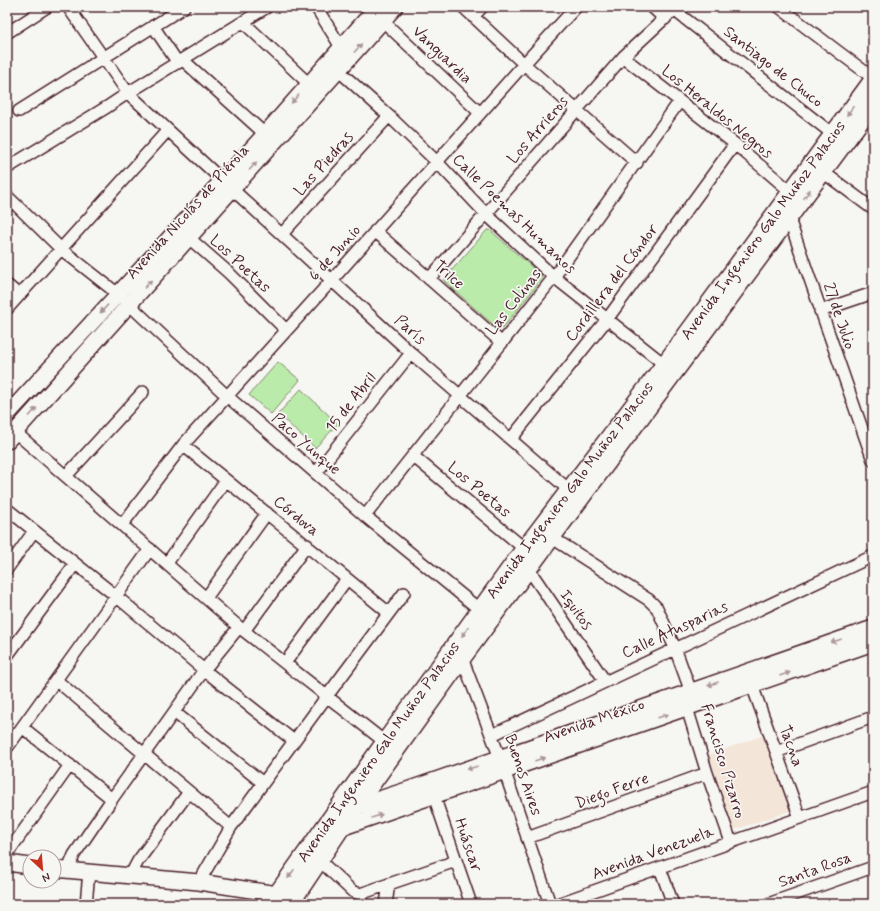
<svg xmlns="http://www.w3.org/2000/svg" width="880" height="911" font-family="Mynerve,sans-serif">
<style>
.built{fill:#f3e6d8}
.green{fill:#bbebaa;stroke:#82856a}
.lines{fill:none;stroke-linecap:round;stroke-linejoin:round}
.street-casing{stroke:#4a1f2b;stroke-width:14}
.secondary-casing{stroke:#4a1f2b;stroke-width:18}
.primary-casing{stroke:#4a1f2b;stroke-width:20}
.street{stroke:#f6f6f2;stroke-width:11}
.secondary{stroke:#f6f6f2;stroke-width:15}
.primary{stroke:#f6f6f2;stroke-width:17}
.oneway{fill:#a99598}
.labels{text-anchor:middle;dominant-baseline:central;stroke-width:3.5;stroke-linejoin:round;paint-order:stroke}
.street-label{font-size:16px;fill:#4a1f2b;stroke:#f6f6f2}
</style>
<rect width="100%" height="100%" fill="#f6f6f2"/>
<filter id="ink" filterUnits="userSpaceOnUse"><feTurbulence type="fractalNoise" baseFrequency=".025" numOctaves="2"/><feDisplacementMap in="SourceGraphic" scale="8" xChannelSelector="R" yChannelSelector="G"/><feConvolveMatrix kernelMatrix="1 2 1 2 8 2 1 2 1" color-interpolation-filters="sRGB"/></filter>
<g filter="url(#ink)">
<path class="built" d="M764,735L790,811L734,830L708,755Z"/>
<path class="green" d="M487,230H490L542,276V279L502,329L499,330L444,281V279Z
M278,362L300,380L271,414L249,395Z
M301,389L338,424L315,448L278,414Z"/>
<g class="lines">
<g class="street-casing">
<path id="street" d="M68,7L128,93L222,180
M316,7L341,47
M463,7L524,64L637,163
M652,7L665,19
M670,7L834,135
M779,7L873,78
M473,17L482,7
M383,21L480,113
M243,22L309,84
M153,26L178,63
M7,33L47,7
M623,57L735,144L791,192
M183,60L265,134
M338,70L389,116L437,162L486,214L554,277L669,368
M19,111L184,7
M7,168L107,107L128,93L267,7
M823,172L873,209
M232,189L411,353L569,490
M7,196L61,249L118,294L227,396L365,516L480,610
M786,215L789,219L873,460
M375,231L502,343
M282,234L389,116
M189,238L229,273L286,330
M429,279L623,57L677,7
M7,285L19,295
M7,309L168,130
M820,311L873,293
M15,432L239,627L385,742
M511,439L608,318L735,144
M183,445L389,613
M413,456L525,549
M316,473L411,353
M66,476L143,392
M7,509L116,596L204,670L294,741
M365,516L554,277L679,102
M122,525L183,445L332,280L524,64L576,7
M551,537L649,600L657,608L675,648L691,692L687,708L707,773L731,842
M167,563L226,480
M524,565L528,568L605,681
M7,569L34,531
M206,598L267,513
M244,631L307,545
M7,656L75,564
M462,658L500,758L550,904
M285,663L347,579
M56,680L231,827
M752,685L800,818
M174,712L263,783
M22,727L112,799
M492,735L873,556
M7,748L150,549
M776,752L873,717
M434,796L471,904
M527,838L707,773
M7,854L70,765
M319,860L352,891L360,894L456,861
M660,868L673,904
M68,870L74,855L112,799L204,670L239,627
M130,876L138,861L189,792
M199,882L231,827L327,696L404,593
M86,904L89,872
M386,904L389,884
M557,904L873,792
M768,904L873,867"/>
</g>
<g class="secondary-casing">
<path id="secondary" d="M7,415L265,134L377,7
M7,441L395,7
M350,806L355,807L407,790L873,628
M336,826L341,828L873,643
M7,863L30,866
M54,869L199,882L277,894"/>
</g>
<g class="primary-casing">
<g id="primary">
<path id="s1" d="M270,904L385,742L517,559L665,364L873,80"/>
<path d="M290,904L355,807L462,658L873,104"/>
</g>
</g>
<use href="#street" class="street"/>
<use href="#secondary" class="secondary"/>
<use href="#primary" class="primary"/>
</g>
<defs><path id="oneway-solid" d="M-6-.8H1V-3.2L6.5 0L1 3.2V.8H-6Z"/></defs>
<g class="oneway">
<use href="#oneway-solid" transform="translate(358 48) rotate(-48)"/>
<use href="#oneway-solid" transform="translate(295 99) rotate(131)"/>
<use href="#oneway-solid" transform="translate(850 111) rotate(126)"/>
<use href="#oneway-solid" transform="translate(253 166) rotate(-48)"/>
<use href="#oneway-solid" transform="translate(807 194) rotate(-54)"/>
<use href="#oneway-solid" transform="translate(148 284) rotate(-48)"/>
<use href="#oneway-solid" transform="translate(104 309) rotate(133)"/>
<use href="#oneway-solid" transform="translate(33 412) rotate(-48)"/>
<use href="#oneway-solid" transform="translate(465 632) rotate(126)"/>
<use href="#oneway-solid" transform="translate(836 641) rotate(161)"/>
<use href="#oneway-solid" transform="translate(785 674) rotate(-19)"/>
<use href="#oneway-solid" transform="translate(713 684) rotate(161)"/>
<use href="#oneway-solid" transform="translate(663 716) rotate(-19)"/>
<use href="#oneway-solid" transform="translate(540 759) rotate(-19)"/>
<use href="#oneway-solid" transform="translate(472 768) rotate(161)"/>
<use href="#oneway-solid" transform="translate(377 816) rotate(-19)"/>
<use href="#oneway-solid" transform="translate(291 874) rotate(125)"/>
</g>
</g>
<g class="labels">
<g class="street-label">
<text transform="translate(442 55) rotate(44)">Vanguardia</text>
<text transform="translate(773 67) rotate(38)">Santiago de Chuco</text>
<text transform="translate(717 112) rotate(39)">Los Heraldos Negros</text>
<text transform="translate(538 130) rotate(-49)">Los Arrieros</text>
<text transform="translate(324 164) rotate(-48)">Las Piedras</text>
<text transform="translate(188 212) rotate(-48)">Avenida Nicolás de Piérola</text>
<text transform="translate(514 214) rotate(44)">Calle Poemas Humanos</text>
<text stroke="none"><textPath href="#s1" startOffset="835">Avenida Ingeniero Galo Muñoz Palacios</textPath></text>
<text transform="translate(335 253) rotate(-48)">6 de Junio</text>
<text transform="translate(240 264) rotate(43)">Los Poetas</text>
<text transform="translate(449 275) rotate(41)">Trilce</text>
<text transform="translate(612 283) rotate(-53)">Cordillera del Cóndor</text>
<text transform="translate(514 302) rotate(-52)">Las Colinas</text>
<text transform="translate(839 316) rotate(71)">27 de Julio</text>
<text transform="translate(410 330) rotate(42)">París</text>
<text transform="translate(351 403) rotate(-52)">15 de Abril</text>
<text transform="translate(306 444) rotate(41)">Paco Yunque</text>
<text transform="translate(479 490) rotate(40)">Los Poetas</text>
<text stroke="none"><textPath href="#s1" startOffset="511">Avenida Ingeniero Galo Muñoz Palacios</textPath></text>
<text transform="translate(296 516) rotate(39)">Córdova</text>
<text transform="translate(576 610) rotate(55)">Iquitos</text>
<text transform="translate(675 630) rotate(-25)">Calle Atusparias</text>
<text transform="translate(594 721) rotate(-19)">Avenida México</text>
<text transform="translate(791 746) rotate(70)">Tacna</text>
<text stroke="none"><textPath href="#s1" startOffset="187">Avenida Ingeniero Galo Muñoz Palacios</textPath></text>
<text transform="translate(723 761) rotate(73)">Francisco Pizarro</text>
<text transform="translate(523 775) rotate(71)">Buenos Aires</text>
<text transform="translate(612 791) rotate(-20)">Diego Ferre</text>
<text transform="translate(468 845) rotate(71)">Huáscar</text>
<text transform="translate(653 853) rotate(-20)">Avenida Venezuela</text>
<text transform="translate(815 870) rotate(-20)">Santa Rosa</text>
</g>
</g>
<rect width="880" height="911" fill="none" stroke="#f6f6f2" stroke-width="24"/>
<rect x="12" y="12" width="856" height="887" fill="none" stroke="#4a1f2b" stroke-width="1.5" filter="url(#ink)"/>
<g transform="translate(42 869) rotate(154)"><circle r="19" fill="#f6f6f2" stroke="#b1a0a2"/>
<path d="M0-3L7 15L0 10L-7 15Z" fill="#c8321e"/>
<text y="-6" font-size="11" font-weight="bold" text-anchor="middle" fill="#4a1f2b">N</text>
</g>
</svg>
